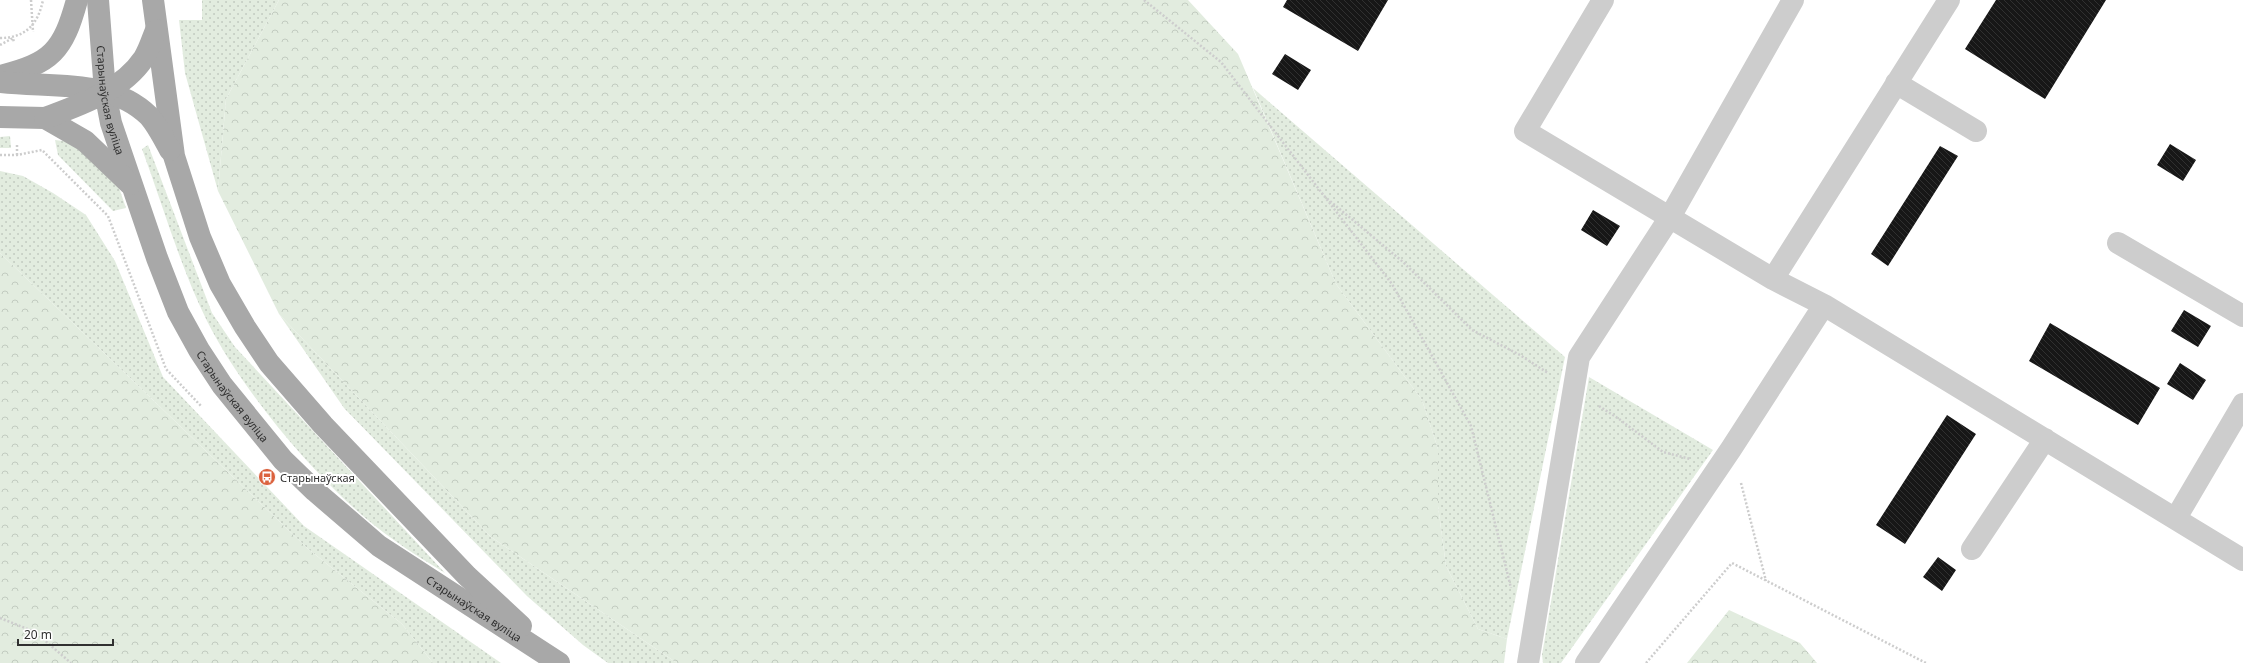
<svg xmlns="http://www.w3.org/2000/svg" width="2243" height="663" font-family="'Noto Sans',sans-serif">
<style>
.grass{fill:url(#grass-dots)}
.forest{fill:url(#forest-crowns)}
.building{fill:url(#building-back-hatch)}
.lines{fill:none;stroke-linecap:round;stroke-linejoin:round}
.path{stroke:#cdcdcd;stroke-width:2.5;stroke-dasharray:2 2;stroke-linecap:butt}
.minor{stroke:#cdcdcd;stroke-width:22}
.major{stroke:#a8a8a8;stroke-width:22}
.labels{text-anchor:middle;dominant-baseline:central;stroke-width:4;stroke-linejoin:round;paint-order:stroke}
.street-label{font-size:11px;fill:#303030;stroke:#fff}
.poi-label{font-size:11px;fill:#303030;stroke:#fff;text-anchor:start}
</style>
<defs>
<pattern id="grass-dots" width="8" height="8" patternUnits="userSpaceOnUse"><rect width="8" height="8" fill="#e2ecdf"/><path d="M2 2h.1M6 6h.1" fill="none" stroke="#c2cbc0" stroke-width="1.8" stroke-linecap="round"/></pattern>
<pattern id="forest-crowns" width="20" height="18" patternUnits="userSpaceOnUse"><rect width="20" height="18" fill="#e2ecdf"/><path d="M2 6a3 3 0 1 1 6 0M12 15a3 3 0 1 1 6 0" fill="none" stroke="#c2cbc0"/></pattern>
<pattern id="building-back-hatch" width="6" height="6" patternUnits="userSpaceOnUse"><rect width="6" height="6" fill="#171717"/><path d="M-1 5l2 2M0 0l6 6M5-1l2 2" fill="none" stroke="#303030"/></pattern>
</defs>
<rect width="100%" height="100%" fill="#fff"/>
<path class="grass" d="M202,0H279L226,99L218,191L185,73L179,20H202Z
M1253,88L1565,357L1507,639L1478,629L1446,566L1438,506V449L1422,400L1336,284Z
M10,136L11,148H0V137Z
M55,140L72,142L117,182L126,208L113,211L58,155Z
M148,145L212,313L235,347L445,573C428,562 410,552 394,540C327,494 243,393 207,321C180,266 163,206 142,149Z
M0,171L23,176L53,193L86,215L115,261L163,377L304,526L501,663H433L402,624L307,548L0,253Z
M279,314L491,537L677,663H608L583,645L527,596L344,408Z
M1589,377L1713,450L1561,663H1543L1542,655Z"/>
<path class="forest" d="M279,0H1188L1238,54L1336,284L1422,400L1438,449V506L1446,566L1478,629L1507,639L1504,663H677L491,537L279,314L218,191L226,99Z
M0,253L307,548L402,624L433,663H0Z
M1729,610L1800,643L1817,663H1687Z"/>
<path class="building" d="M1287,0H1388L1358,51L1283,7Z
M1996,0H2106L2045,99L1965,49Z
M1285,54L1311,70L1298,90L1272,74Z
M2170,144L2196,160L2183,181L2157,165Z
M1940,146L1958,156L1888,266L1871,254Z
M1593,210L1620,226L1607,246L1581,230Z
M2184,310L2211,326L2198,347L2171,331Z
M2050,323L2160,388L2138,425L2029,361Z
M2180,363L2206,380L2193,400L2167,384Z
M1947,415L1976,434L1905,544L1876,525Z
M1938,557L1956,570L1942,591L1923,577Z"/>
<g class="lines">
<path class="path" d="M31,0L33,32
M1144,0L1221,62L1392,284L1471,426L1511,588
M0,38C26,38 38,24 43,0
M0,45L13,38L14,43
M43,151L108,216L166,369L201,406
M0,155H17L42,150
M17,155V145
M1324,196L1403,262L1472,330L1520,355L1548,373
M1599,406L1619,419L1663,452L1690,459
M1741,483L1766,581
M0,618L35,632L71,663
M1646,663L1732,563L1926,663"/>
<path class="minor" d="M1603,0L1525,131L1773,279L1824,305L2243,560
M1896,83L1976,131
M2118,243L2243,316
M1773,279L1949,0
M2176,518L2243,404
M1972,549L2045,439
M1528,663L1579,357L1670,217L1793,0
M1586,663L1731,449L1824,305"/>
<g class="major">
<path id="s1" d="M98,0L105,92L111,123L157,258L178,312L199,350L222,385L283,460L315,491L379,546L559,663"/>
<path d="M153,0L174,156L200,237L220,284L245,327L269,363L323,425L467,576L521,626"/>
<path d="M0,76C52,63 63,51 77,0"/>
<path d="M0,82C49,88 111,78 149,116C157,125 164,139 170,150"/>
<path d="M0,117L45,118L85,141L130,184"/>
<path d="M45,118C80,105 122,91 144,58C149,50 152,40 156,30"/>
</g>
</g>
<defs>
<g id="bus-disc" transform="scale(0.9)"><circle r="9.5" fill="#db623e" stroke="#fff"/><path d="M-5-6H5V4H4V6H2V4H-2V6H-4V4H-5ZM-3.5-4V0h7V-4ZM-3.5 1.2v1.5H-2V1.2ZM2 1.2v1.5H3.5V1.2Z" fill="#fff"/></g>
</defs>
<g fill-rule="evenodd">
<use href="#bus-disc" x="267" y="477"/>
</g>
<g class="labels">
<g class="street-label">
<text stroke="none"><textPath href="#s1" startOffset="101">Старынаўская вуліца</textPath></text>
<text stroke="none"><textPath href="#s1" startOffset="425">Старынаўская вуліца</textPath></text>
<text stroke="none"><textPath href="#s1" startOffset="749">Старынаўская вуліца</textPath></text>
</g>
<g class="poi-label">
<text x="280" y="477">Старынаўская</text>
</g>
</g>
<path d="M18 639v6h95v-6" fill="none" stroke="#303030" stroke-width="2"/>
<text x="24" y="639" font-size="12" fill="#303030" stroke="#ffffff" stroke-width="3" paint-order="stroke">20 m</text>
</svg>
